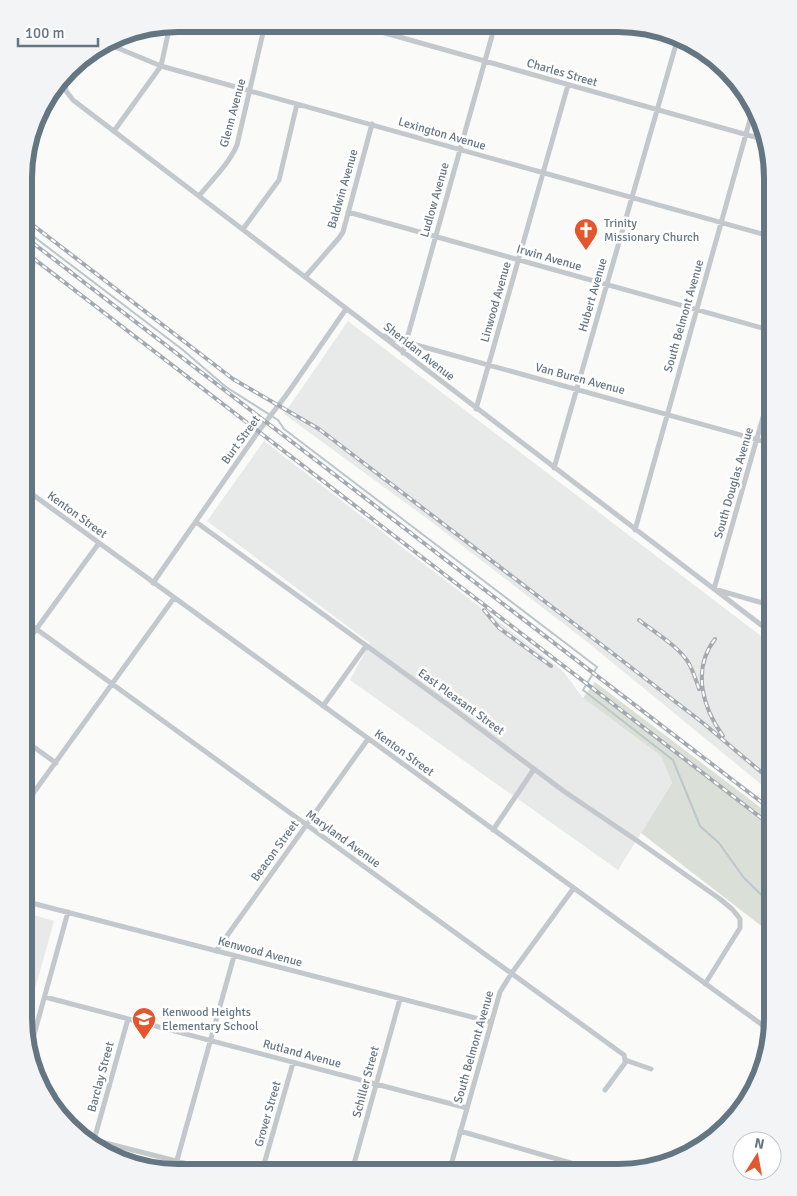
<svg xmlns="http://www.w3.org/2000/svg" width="797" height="1196" font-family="Signika,sans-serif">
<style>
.built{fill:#e8e9e9}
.green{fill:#dadfd7}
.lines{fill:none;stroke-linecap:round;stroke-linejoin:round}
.stream{stroke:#bbc7cb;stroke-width:2}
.minor{stroke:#c3c8cc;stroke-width:5}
.rail-casing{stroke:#a2aab0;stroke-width:4}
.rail{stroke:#fff;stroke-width:2;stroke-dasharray:5.5;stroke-linecap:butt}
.labels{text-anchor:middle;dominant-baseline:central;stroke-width:5;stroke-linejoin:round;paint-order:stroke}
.street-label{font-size:12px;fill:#657683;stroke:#fff}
.poi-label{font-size:12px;fill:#657683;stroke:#fff;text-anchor:start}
.rim{fill:none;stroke:#657683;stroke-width:6}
</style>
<rect width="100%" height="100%" fill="#fafaf8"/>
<path class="built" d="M25,255L37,264L25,278Z
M348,321L773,645V794L586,641L425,517L284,414Z
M264,441L563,671L583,698L661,756L672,783L618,870L350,680L370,643L207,521Z
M24,912L54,921L25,1025L24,1017Z"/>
<path class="green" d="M595,682L773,817V935L641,833L672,783L661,756L583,698Z"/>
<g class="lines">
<path class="stream" d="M25,214L30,200L25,197
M25,230L183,350L226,387L278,420L284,429L597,667L583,690L673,760L700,826L719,843L744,878L773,906"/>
<path class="minor" d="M353,24L765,140
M108,44L161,66L773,237
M64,77L66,91L73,100L773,634
M114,131L161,66L170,25
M199,196C212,180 229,164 237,145L265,24
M348,212L773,331
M243,229L279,180L297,104
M305,277L339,238L343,232L372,124
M384,336L773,444
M403,353L495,25
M476,409L568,85
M554,468L677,41
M25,489L772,1032
M196,522L451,707L565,792L639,842L720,899L732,909L737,915L740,919V928L705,984
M635,530L753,109
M153,583L258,432L287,394L346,309
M773,606L714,589L773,382
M24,620L624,1055L625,1060L651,1069
M24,646L99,543
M323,706L366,646
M24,740L56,763
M24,806L174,598
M493,830L534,769
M24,901L491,1022
M216,951L368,739
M45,997L467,1108
M30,1049L68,912
M605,1090L625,1063V1060
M460,1131L602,1172
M82,1137L215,1171
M94,1140L128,1019
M174,1171L234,956
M262,1171L293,1063
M352,1171L400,999
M449,1172L500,992L511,974L573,889"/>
<g class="rail-casing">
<path id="rail" d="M25,219L233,379L319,429L611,652L703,723L773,782
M25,237L773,811
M25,252C274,444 524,635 773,827
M484,610L499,628L551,666
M639,620C654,632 678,646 688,662C693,670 696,680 699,689
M715,639C692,669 702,707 723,736"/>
</g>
<use href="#rail" class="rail"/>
</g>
<defs>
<g id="church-pin" transform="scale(1.25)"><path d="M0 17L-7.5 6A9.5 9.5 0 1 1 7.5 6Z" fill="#e4572e" stroke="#fff"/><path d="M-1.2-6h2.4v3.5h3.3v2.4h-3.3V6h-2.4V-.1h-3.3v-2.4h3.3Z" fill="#fff"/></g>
<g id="school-pin" transform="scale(1.25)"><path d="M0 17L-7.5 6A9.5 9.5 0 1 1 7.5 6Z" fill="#e4572e" stroke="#fff"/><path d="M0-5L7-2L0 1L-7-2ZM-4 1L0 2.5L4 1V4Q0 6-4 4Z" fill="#fff"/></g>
</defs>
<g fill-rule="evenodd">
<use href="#church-pin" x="586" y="230"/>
<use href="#school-pin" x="144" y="1019"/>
</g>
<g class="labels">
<g class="street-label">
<text transform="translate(562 73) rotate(16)">Charles Street</text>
<text transform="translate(233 113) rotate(-75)">Glenn Avenue</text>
<text transform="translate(442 134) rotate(16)">Lexington Avenue</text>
<text transform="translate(343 189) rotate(-74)">Baldwin Avenue</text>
<text transform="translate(435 200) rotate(-74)">Ludlow Avenue</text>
<text transform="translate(549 258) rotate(16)">Irwin Avenue</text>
<text transform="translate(593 295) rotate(-74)">Hubert Avenue</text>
<text transform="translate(496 302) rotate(-74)">Linwood Avenue</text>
<text transform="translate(684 316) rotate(-74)">South Belmont Avenue</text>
<text transform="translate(419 352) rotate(38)">Sheridan Avenue</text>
<text transform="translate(580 379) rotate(15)">Van Buren Avenue</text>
<text transform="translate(241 440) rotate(-54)">Burt Street</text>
<text transform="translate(734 483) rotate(-74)">South Douglas Avenue</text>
<text transform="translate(77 515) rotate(36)">Kenton Street</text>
<text transform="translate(461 702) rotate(36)">East Pleasant Street</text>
<text transform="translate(404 753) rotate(36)">Kenton Street</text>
<text transform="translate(343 839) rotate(36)">Maryland Avenue</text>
<text transform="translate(275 851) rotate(-54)">Beacon Street</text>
<text transform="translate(260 952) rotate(15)">Kenwood Avenue</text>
<text transform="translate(474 1047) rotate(-74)">South Belmont Avenue</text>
<text transform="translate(302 1054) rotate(15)">Rutland Avenue</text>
<text transform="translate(101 1077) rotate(-75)">Barclay Street</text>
<text transform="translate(366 1082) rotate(-75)">Schiller Street</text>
<text transform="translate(268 1114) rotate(-74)">Grover Street</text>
</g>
<g class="poi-label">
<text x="604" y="223">Trinity<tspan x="604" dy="14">Missionary Church</tspan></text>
<text x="162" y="1012">Kenwood Heights<tspan x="162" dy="14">Elementary School</tspan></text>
</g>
</g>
<path d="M0 0H797V1196H0ZM178 32H618A146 146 0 0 1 764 178V1018A146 146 0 0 1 618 1164H178A146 146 0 0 1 32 1018V178A146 146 0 0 1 178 32Z" fill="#f3f4f5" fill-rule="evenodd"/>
<path class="rim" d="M178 32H618A146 146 0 0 1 764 178V1018A146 146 0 0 1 618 1164H178A146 146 0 0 1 32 1018V178A146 146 0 0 1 178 32Z"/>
<g transform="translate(757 1156) rotate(11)"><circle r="24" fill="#ffffff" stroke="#c1c8cd"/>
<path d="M0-4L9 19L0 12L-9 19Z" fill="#e4572e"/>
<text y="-8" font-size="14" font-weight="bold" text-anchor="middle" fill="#657683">N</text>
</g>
<path d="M18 38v8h80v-8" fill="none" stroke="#657683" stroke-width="2.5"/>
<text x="25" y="38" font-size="15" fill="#657683" stroke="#ffffff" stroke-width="4" paint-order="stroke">100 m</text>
</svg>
